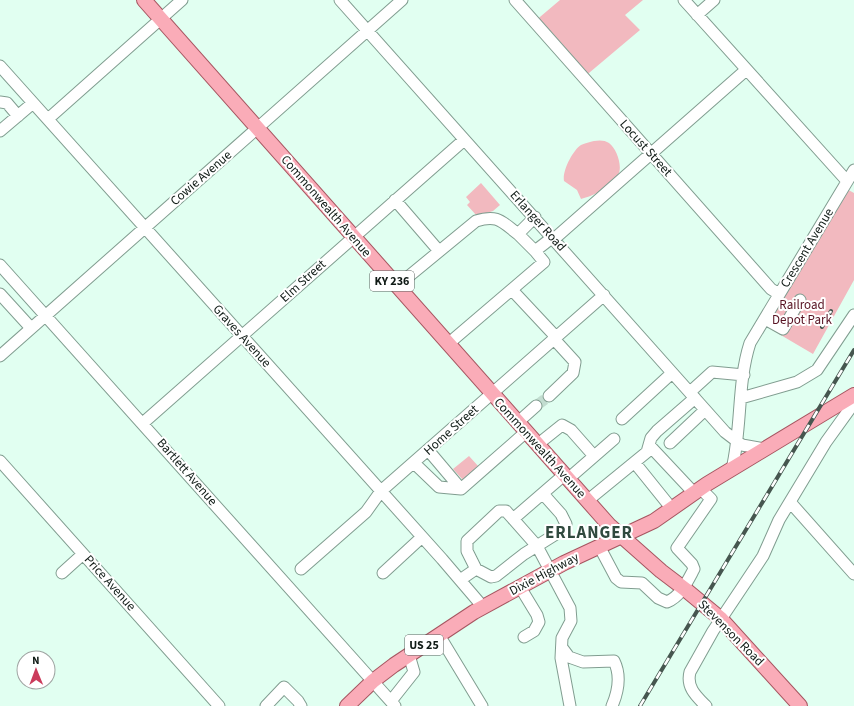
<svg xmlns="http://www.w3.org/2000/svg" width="854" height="706" font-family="'Source Sans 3',sans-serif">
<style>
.green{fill:#f2b9bf}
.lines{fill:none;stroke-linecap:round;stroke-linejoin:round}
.minor-tunnel{stroke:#c2ddd0;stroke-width:11;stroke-dasharray:11 5.5;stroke-linecap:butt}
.minor-casing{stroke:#819d90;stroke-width:13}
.major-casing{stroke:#a65560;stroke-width:16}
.minor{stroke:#fff;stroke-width:11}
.major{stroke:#faacb8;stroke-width:14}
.rail-casing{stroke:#46564f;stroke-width:4}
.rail{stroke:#fff;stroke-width:2.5;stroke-dasharray:8;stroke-linecap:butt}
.labels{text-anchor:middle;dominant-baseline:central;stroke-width:4;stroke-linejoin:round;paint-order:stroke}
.shield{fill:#fff;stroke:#585f5c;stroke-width:1}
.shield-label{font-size:12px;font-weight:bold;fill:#101b16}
.street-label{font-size:13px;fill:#101b16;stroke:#fff}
.park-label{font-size:13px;fill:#571222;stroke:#fff}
.district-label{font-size:17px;font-weight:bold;letter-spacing:1px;fill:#30493e;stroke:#fff}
</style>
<rect width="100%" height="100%" fill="#e1fff1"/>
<path class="green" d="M560,0H643L625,15L640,30L583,78L534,22Z
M594,141C599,140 605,140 609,143C617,149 623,167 618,175C612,187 593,196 581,199L577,190L564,181C562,171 573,150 581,145C585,143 590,142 594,141Z
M481,183L500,205L493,211L477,216L467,205L470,202L466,197Z
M843,187L854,193V280L813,354L762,324Z
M469,456L479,467L463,480L453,469Z"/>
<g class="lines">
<path class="minor-tunnel" d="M536,406L549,396"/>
<g class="minor-casing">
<path id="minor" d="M340,0L725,432L742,445L765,449
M515,0L771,289L779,294
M684,0L847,181
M697,15L714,0
M0,66L442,559L483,607
M0,102L7,103L18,116
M48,119L182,0
M0,131L33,103
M395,200L439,251
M535,217L518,234L535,251L553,237
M554,239L746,70
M0,265L395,706
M397,286L476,221C498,214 502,222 518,234
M512,290L556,337
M0,294L31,328
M765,319L783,329L800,300
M448,344L544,262L535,251
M0,356L402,0
M690,392L712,372L744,375
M549,396L573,373L575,362L554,339
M741,398L797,382L817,370L854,315
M622,419L672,373
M143,423L464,140
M517,423L536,406
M670,443L705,410
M537,445L562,425L571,430L594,456
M649,445L694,493
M428,450L461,489
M0,461L219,706
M414,463L439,487L461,489L526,432
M635,463L672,509
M732,469C742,428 737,383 750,343L854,170
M568,479L614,439
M587,501L647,452L651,438L657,431L695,398
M790,502L854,574
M513,519L564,475
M599,546L616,578L621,582L642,583L658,598L667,602C681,596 687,582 694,569L692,564L677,548L711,499L701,489
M301,569L366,512L381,491L604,295
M476,569L467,551V541L499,511H506L537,546L570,608L571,621L562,638L561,658L570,706
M62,573L83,554
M383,573L422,537
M460,580L476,569L491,577L496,576L524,554L564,529L566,524L561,514L544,495
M520,587L537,615L539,622L534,631L524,637
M439,635L482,706
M563,649L569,657L583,662L614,661C621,675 618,692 612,706
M391,701L414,672L409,655
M266,706L284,687L298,701L301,706
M706,706C696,696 686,687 690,672L713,631L763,556L779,520L826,442L854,403"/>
</g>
<g class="major-casing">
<path id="major" d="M144,0L609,525L661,571L686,590L721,619L800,706
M347,706L373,681L394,665L474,612L564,563L654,521L707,484L854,395"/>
</g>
<use href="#minor" class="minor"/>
<use href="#major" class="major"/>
<g class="rail-casing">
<path id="rail" d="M822,327L831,311
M640,706L854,350"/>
</g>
<use href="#rail" class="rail"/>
</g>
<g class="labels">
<g class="shield">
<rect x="370" y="271" width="44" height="20" rx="3"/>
<rect x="405" y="635" width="38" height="20" rx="3"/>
</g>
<g class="shield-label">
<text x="392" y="281">KY 236</text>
<text x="424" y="645">US 25</text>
</g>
<g class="street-label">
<text transform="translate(646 148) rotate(48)">Locust Street</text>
<text transform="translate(201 178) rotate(-41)">Cowie Avenue</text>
<text transform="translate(326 206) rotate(49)">Commonwealth Avenue</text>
<text transform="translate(538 221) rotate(48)">Erlanger Road</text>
<text transform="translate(807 248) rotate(-59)">Crescent Avenue</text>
<text transform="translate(303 281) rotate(-42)">Elm Street</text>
<text transform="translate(242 336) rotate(48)">Graves Avenue</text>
<text transform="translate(451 430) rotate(-42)">Home Street</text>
<text transform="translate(540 448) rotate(48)">Commonwealth Avenue</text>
<text transform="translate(187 472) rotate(49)">Bartlett Avenue</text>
<text transform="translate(544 574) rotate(-28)">Dixie Highway</text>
<text transform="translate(110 583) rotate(48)">Price Avenue</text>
<text transform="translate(731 633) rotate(45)">Stevenson Road</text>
</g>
<g class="park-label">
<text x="802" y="305">Railroad<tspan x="802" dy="15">Depot Park</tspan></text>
</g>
<g class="district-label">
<text x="589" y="533">ERLANGER</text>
</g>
</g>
<g transform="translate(36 670) rotate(359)"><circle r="19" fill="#ffffff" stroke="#9fa4a2"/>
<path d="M0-3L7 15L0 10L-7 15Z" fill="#cb3b5b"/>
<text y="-6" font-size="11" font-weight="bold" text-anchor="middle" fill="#101b16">N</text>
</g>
</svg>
